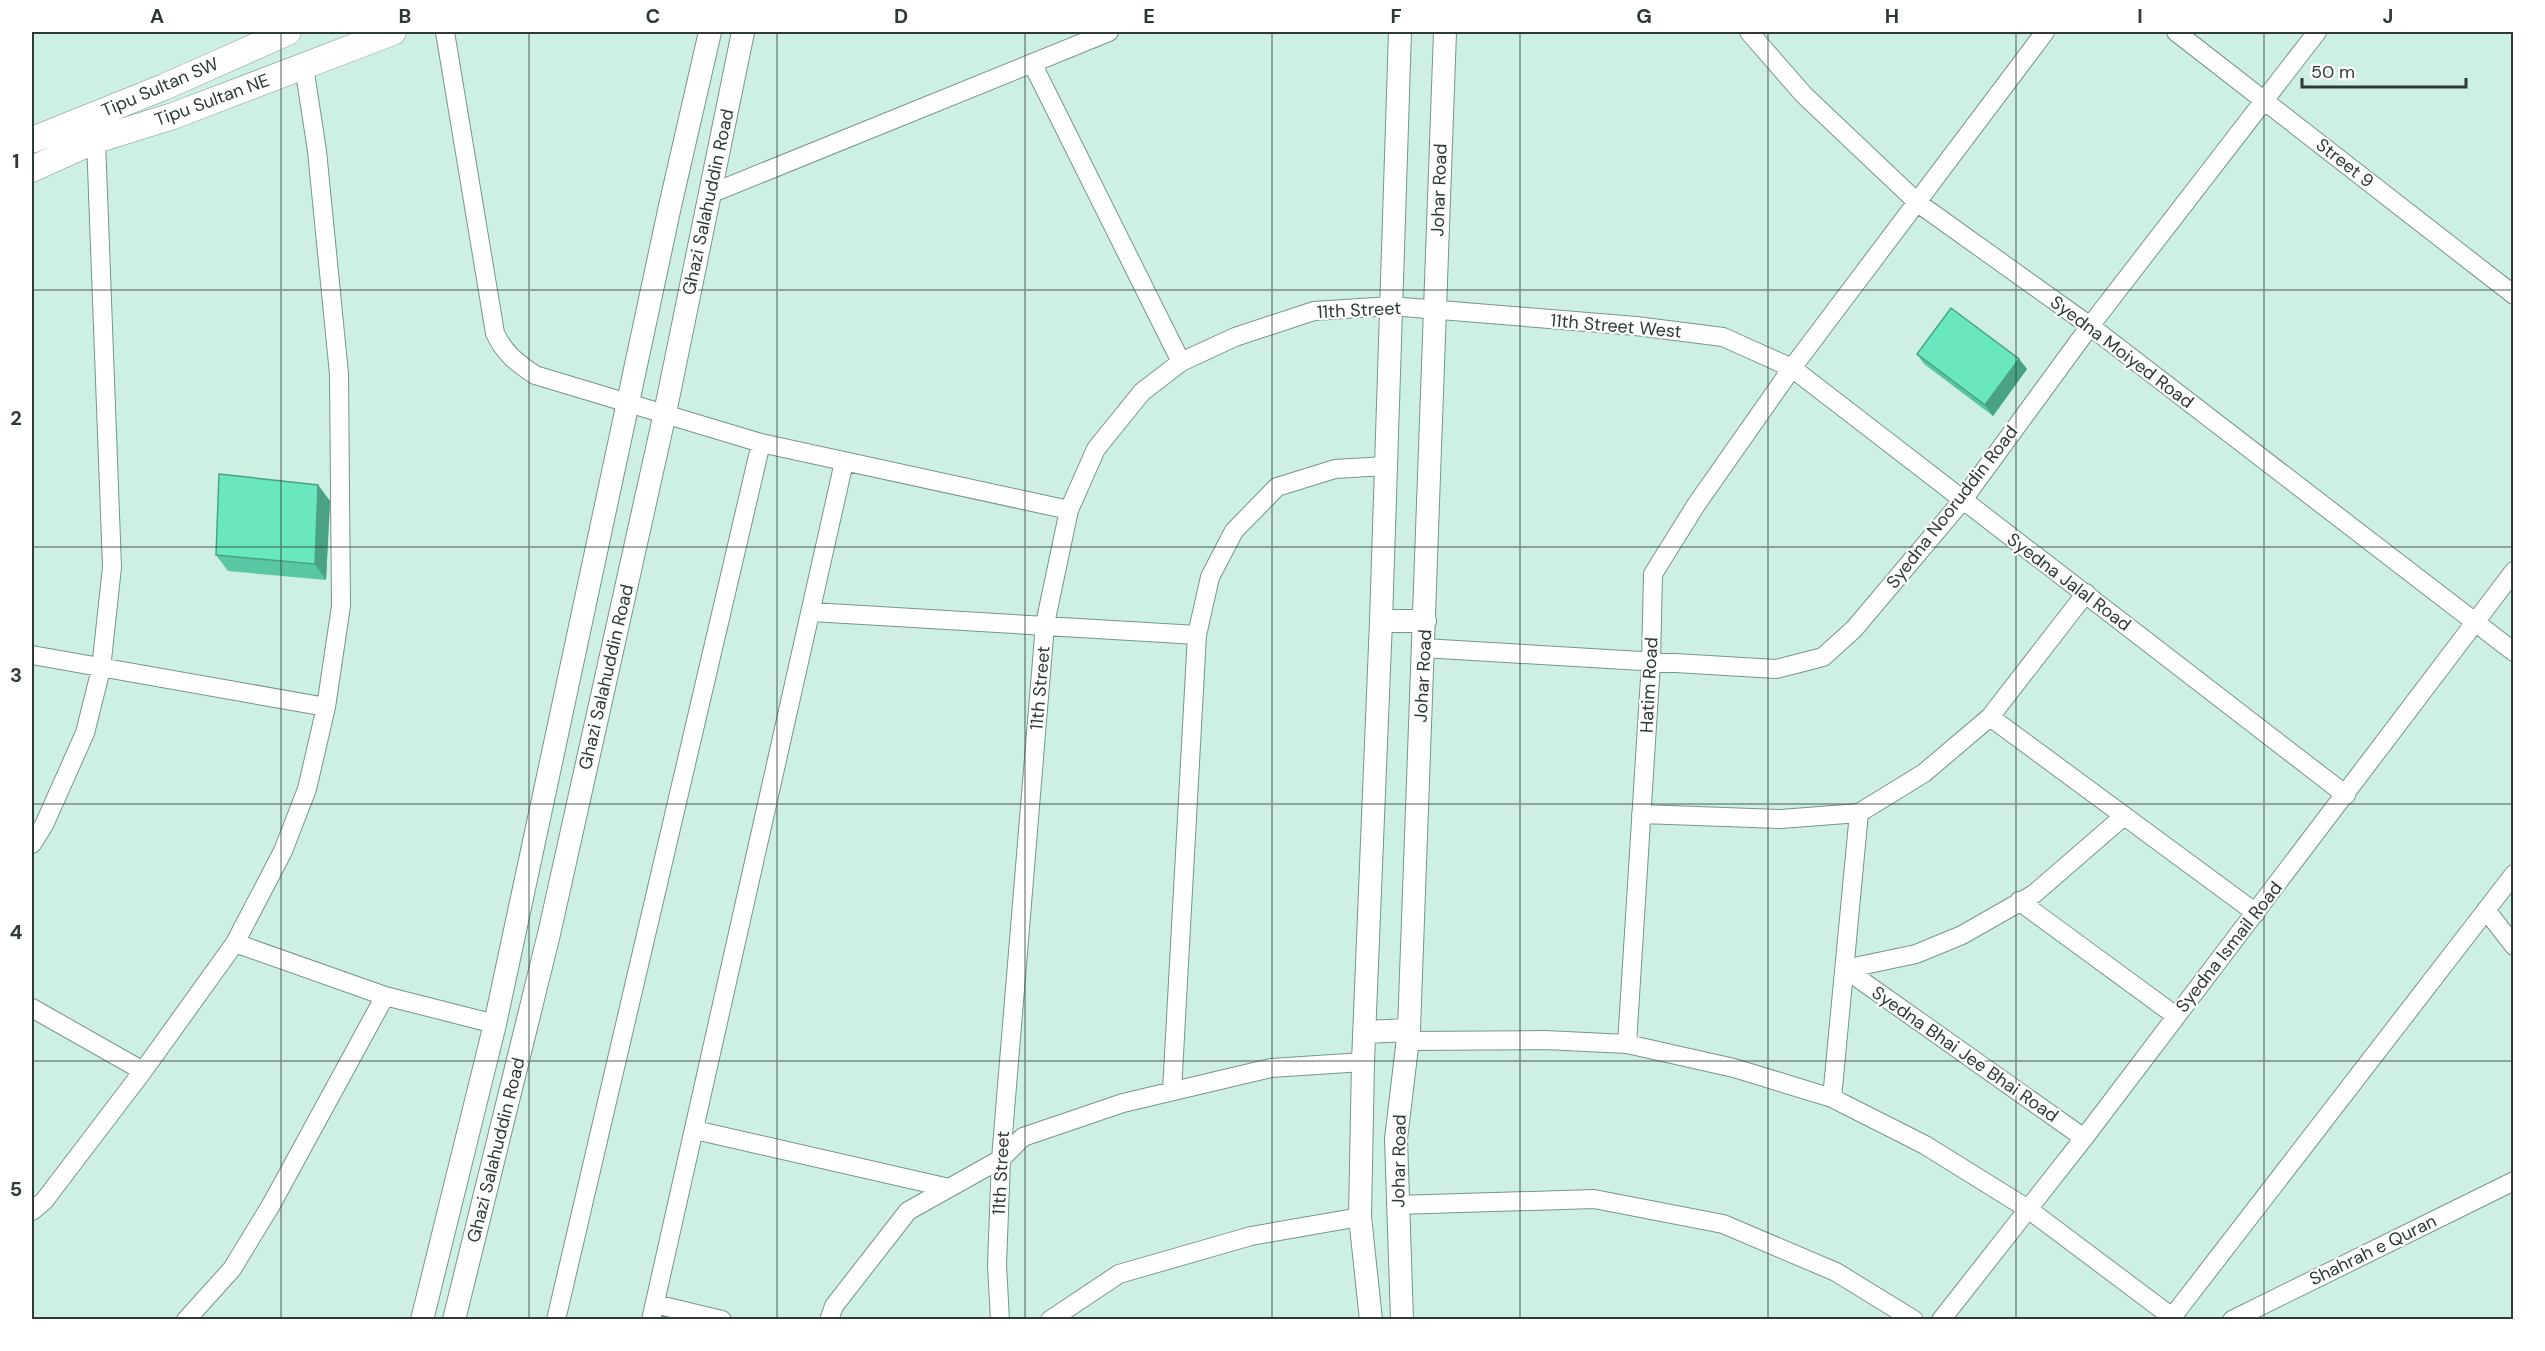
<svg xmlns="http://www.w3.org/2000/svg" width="2545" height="1351" font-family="'DM Sans',sans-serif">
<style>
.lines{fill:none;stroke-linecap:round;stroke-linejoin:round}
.minor-casing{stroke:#76968a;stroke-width:20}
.tertiary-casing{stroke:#76968a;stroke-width:24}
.secondary-casing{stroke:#76968a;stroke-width:27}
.minor{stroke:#fff;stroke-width:18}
.tertiary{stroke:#fff;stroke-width:22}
.secondary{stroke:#fff;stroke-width:26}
.wall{fill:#5ac7a4}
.shaded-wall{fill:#4aa286}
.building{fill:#69e7bf;stroke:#4aa286;stroke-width:1.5}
.grid{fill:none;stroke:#2d3a35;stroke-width:1.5;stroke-opacity:0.55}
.labels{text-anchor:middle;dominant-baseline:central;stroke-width:4.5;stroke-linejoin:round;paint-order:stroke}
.street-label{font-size:18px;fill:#2d3a35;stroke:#fff}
.neatline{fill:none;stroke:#2d3a35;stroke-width:2}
.grid-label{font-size:20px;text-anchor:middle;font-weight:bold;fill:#2d3a35}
</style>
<rect width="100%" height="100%" fill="#cef0e2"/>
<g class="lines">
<g class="minor-casing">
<path id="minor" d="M445,32L495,333C504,353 517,363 535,375L761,443L1069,510
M1749,32L1804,95L1918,203L2090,326L2514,652
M2176,32L2514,295
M1032,63L1181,362
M710,194L1109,32
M812,612L1197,635
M1423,648L1776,669L1823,657L1854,629L1962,501L2090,326L2317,32
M32,655L326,707
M1990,717L2256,913
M1641,814L1781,819L1859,813L1924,773L1990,717L2086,593
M32,844L44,825L85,733L101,669L112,567L96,140
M2019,901L2176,1016
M2486,910L2514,946
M235,943L385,996L495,1024
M1845,969L1916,954L1962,935L2034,894L2124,816
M1845,969L2084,1138
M32,1008L143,1071
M1408,1041L1545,1040L1627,1044L1734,1068L1832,1098L1925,1145L2028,1209L2176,1320
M1627,1044L1651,662L1653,574L1696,505L1792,368L2045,32
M1172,1091L1197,635L1210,577L1234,531L1277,487L1335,469L1385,466
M1832,1098L1859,813
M695,1130L949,1188
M1397,1205L1594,1199L1723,1224L1836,1272L1914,1320
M32,1211L44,1201L143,1071L235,943L283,851L307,789L326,707L341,606L339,374L317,151L304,66
M655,1304L722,1320
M2173,1316L2514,874
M186,1320L232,1269L271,1205L385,996
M556,1320L761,443
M651,1320L844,462
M829,1320L834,1306L908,1211L1001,1159L1023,1137L1123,1103L1271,1068L1363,1062
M1000,1320L997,1265L1001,1159L1045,624L1069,510L1096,449L1142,392L1181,362L1235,337L1314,311L1391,306L1636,326L1723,337L1792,368L2346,795
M1050,1320L1119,1274L1251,1236L1360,1217
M1941,1320L2084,1138L2514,571
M2232,1320L2514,1181"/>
</g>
<g class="tertiary-casing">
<path id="tertiary" d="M1381,621H1425
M1365,1032L1409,1030
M422,1320L495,1024L670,206L710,32
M454,1320L549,934L665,413L743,32
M1371,1320L1360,1217L1363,1062L1381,621L1400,32
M1402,1320L1396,1139L1409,1030L1445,32"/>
</g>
<g class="secondary-casing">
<path id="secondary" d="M32,140L164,87L288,32
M32,169L96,140L173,116L393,32"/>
</g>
<use href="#minor" class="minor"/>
<use href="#tertiary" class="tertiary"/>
<use href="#secondary" class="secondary"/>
</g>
<path class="wall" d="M1917,354L2019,359L2027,369L1993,416L1924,364Z
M318,485L330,501L326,580L228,571L216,555Z"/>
<path class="shaded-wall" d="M2019,359L2027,369L1993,416L1985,405Z
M318,485L330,501L326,580L315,564Z"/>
<path class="building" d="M1951,308L2019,359L1985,405L1917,354Z
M219,474L318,485L315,564L216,555Z"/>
<path class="grid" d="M281,32V1320M529,32V1320M777,32V1320M1025,32V1320M1272,32V1320M1520,32V1320M1768,32V1320M2016,32V1320M2264,32V1320M32,290H2514M32,547H2514M32,804H2514M32,1061H2514"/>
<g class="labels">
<g class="street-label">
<text transform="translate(160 87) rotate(-23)">Tipu Sultan SW</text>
<text transform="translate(212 100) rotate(-20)">Tipu Sultan NE</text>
<text transform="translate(2345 163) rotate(38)">Street 9</text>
<text transform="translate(1439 190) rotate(-88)">Johar Road</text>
<text transform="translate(708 202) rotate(-78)">Ghazi Salahuddin Road</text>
<text transform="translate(1359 310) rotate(-3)">11th Street</text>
<text transform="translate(1616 326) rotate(5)">11th Street West</text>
<text transform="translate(2122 352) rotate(37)">Syedna Moiyed Road</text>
<text transform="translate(1952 507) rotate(-52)">Syedna Nooruddin Road</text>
<text transform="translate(2069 582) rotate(37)">Syedna Jalal Road</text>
<text transform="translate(1423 676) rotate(-87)">Johar Road</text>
<text transform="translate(606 677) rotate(-77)">Ghazi Salahuddin Road</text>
<text transform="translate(1649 685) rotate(-87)">Hatim Road</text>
<text transform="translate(1040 688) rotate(-85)">11th Street</text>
<text transform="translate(2229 947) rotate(-52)">Syedna Ismail Road</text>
<text transform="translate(1965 1054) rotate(35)">Syedna Bhai Jee Bhai Road</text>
<text transform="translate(496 1150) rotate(-76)">Ghazi Salahuddin Road</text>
<text transform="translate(1399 1161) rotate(-89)">Johar Road</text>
<text transform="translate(1001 1173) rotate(-87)">11th Street</text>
<text transform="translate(2373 1250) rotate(-26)">Shahrah e Quran</text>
</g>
</g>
<rect width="2545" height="1351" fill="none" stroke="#ffffff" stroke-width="66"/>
<path d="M2302 78v9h164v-9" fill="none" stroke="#2d3a35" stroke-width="3"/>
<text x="2311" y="78" font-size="18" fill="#2d3a35" stroke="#ffffff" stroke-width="4.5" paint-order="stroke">50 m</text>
<rect x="33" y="33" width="2479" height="1285" class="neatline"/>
<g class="grid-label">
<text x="157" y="23">A</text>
<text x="405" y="23">B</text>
<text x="653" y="23">C</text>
<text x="901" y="23">D</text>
<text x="1149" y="23">E</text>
<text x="1396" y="23">F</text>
<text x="1644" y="23">G</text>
<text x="1892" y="23">H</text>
<text x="2140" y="23">I</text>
<text x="2388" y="23">J</text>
<text x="16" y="168">1</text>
<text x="16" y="425">2</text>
<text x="16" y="682">3</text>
<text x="16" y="939">4</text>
<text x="16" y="1196">5</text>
</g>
</svg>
